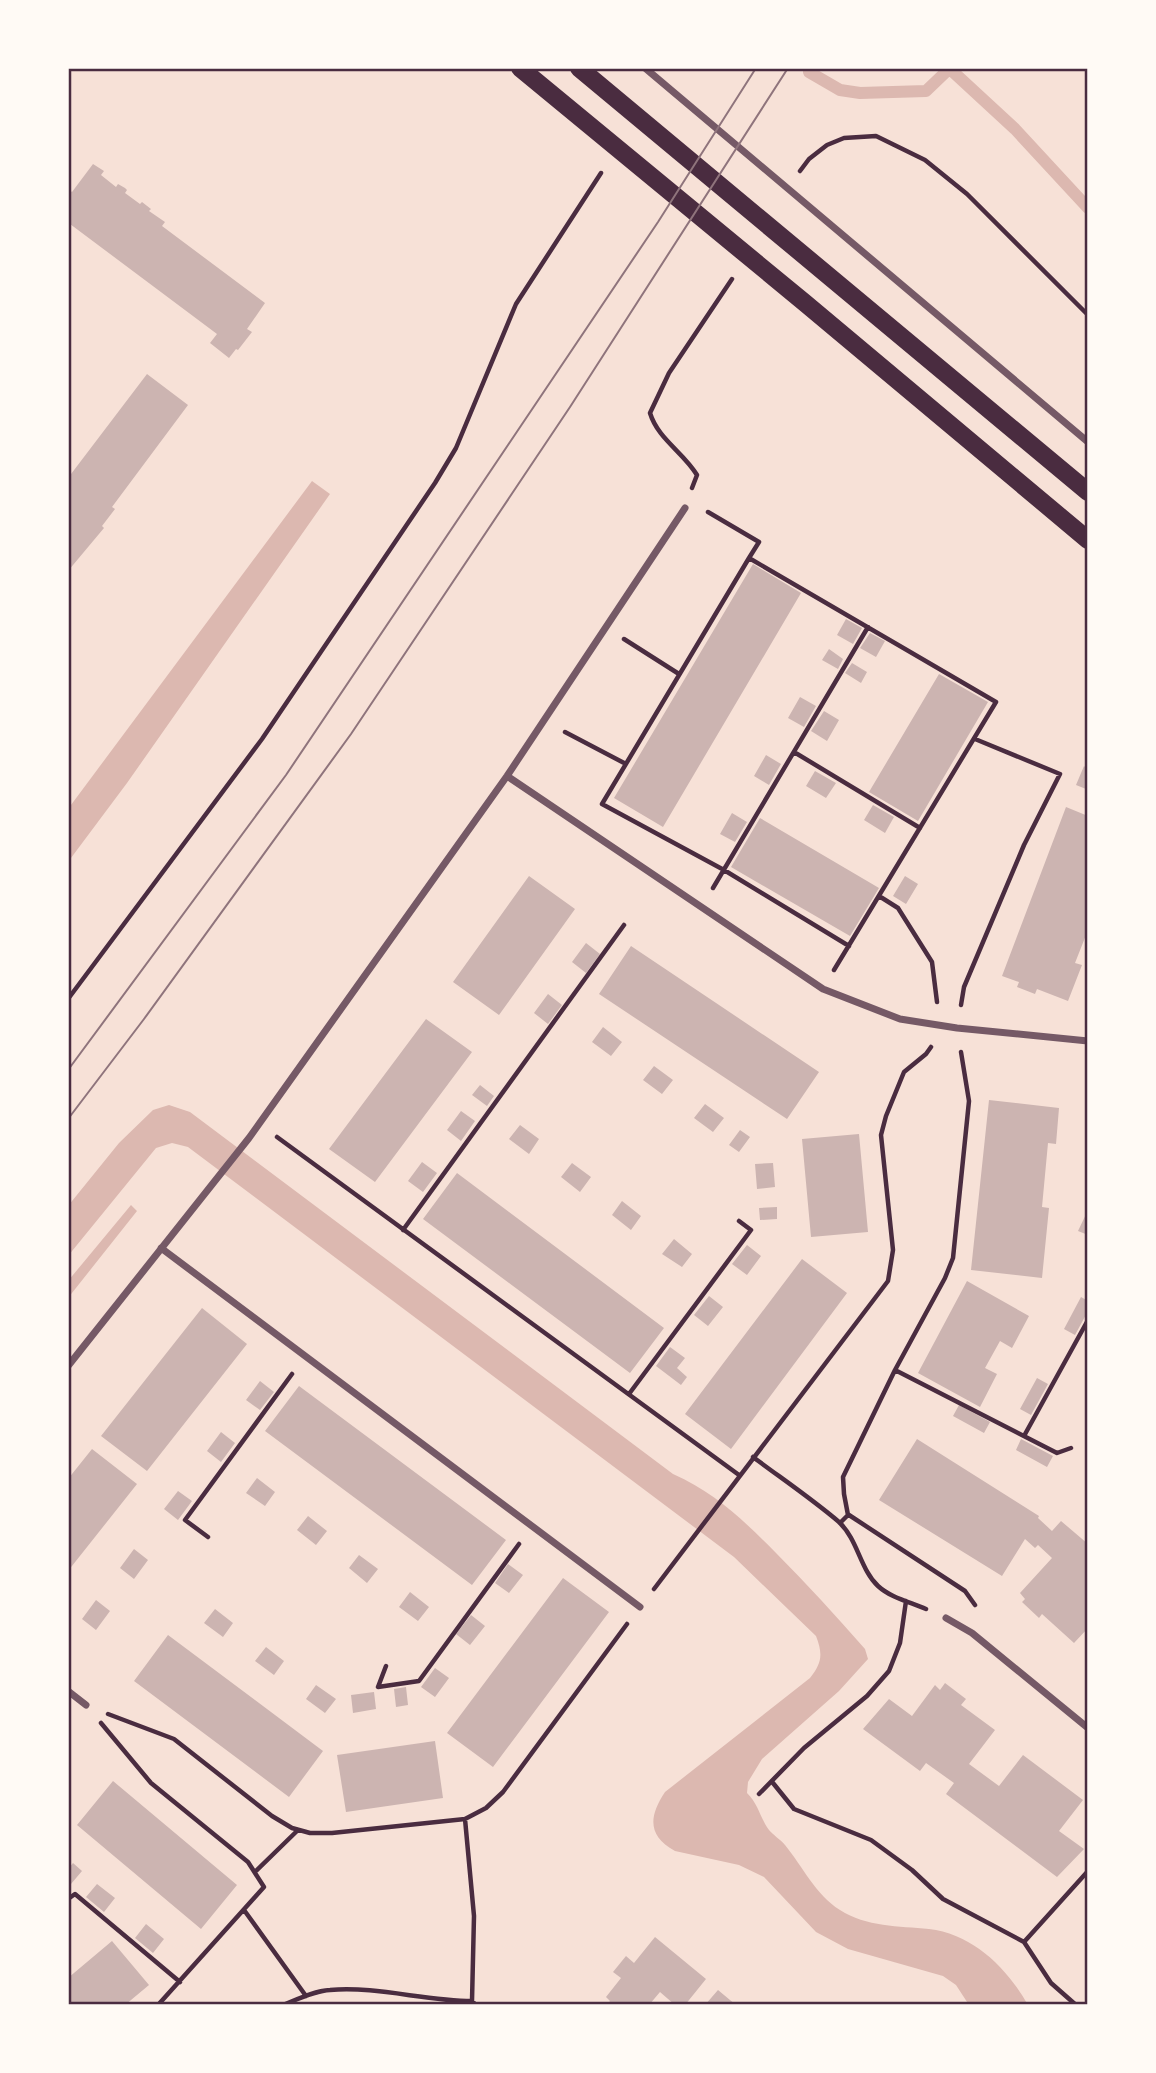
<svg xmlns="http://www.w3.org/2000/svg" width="1156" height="2073" font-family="'Roboto Condensed',sans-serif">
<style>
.water{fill:#dcb8b0}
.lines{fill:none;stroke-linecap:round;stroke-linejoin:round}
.stream{stroke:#dcb8b0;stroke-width:12}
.building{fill:#ccb4b1}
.path{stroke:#4a2c40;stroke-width:4.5}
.minor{stroke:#755966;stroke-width:7}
.primary{stroke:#4a2c40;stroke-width:18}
.tram{stroke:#8f747c;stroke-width:2}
.neatline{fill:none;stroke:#4a2c40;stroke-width:2.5}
</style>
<rect width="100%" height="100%" fill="#f7e1d7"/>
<path class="water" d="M312,481L330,494L127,783L68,862V809Z
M169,1105L190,1112L673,1474C716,1493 743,1520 776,1553C807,1584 836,1616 865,1649L868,1659L839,1691L762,1759L748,1782L747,1793C759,1805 760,1818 769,1830C773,1835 780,1839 785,1845C803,1867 815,1894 840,1910C866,1927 899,1926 929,1929C973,1934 1007,1968 1028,2005H969L956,1985L943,1976L848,1949L816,1932L764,1877L739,1865L675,1851C647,1836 649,1816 665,1792L810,1678C822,1663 823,1654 816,1636L734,1557L188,1147L172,1143L156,1148L68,1256V1206L119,1143L153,1110Z
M131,1205L137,1211L68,1298V1281Z"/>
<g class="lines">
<path class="stream" d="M950,69L1015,129L1088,208
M809,72L840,90L860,93L926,91L950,68"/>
</g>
<path class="building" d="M93,164L104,171L101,175L116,187L118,184L125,188L127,190L125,193L140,204L142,202L151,209L149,211L165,222L162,226L265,303L247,329L252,332L238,350L236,349L229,358L210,343L217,334L70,224L68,227V189L72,192Z
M147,374L188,405L112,507L115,509L102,526L104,528L68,571V478Z
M753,564L801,593L663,827L614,798Z
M846,619L862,628L853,644L837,635Z
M870,633L885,641L876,657L860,648Z
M829,649L843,659L838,669L822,660Z
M852,663L867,672L861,683L845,673Z
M939,674L988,702L918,821L869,792Z
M800,697L816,706L804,727L788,718Z
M824,711L839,720L827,741L811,731Z
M766,755L781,764L769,785L754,776Z
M1084,766L1088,770L1086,789L1076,785Z
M815,771L836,783L826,798L806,786Z
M873,805L894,817L885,833L864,820Z
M1066,807L1088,816V930L1075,963L1082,965L1068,1001L1037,989L1035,994L1017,987L1019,982L1002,976Z
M732,813L747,822L735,842L720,834Z
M760,818L879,888L850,936L731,867Z
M529,876L575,909L499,1015L453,982Z
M905,876L918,884L906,904L893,896Z
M586,943L600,954L586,973L572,962Z
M631,946L819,1072L787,1119L599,994Z
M548,994L562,1005L548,1024L534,1013Z
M426,1019L472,1052L375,1182L329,1149Z
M603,1027L622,1042L611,1056L592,1042Z
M654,1066L673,1080L662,1094L643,1080Z
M480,1085L494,1096L487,1106L472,1095Z
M989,1100L1059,1108L1056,1144L1048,1143L1042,1207L1049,1208L1042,1278L971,1270Z
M705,1104L724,1118L713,1132L694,1118Z
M461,1111L475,1121L461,1141L447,1130Z
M520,1125L539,1139L529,1154L509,1139Z
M740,1130L750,1137L739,1152L729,1145Z
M859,1134L868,1232L811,1237L802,1139Z
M422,1162L437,1173L423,1192L408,1181Z
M572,1163L591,1177L580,1192L561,1177Z
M773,1163L775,1187L757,1189L755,1164Z
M457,1173L664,1328L630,1373L423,1219Z
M622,1201L641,1216L631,1230L612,1215Z
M777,1207V1219L760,1220L759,1208Z
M1088,1210V1235L1078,1231Z
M674,1239L692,1254L682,1267L662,1254Z
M747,1245L761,1256L747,1275L732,1264Z
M802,1259L847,1293L731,1449L685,1414Z
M967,1281L1029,1316L1012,1348L1000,1341L985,1368L997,1374L980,1407L918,1373Z
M709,1296L723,1307L708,1326L694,1315Z
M1081,1297L1088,1301V1311L1075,1335L1064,1329Z
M202,1308L247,1344L147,1471L101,1436Z
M670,1347L685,1358L677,1368L687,1377L681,1385L656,1366Z
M1037,1378L1048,1384L1031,1415L1020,1409Z
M260,1381L274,1392L260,1410L246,1400Z
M299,1386L506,1540L472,1585L265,1431Z
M959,1405L990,1422L984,1433L953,1416Z
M221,1432L235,1443L221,1462L207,1451Z
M917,1439L1039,1516L1038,1518L1052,1531L1061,1521L1088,1544V1628L1074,1643L1042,1614L1039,1618L1022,1602L1025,1599L1020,1593L1052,1558L1038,1545L1035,1548L1025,1539L1002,1576L879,1500Z
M1021,1439L1053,1456L1047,1467L1016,1450Z
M92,1449L137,1484L68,1571V1479Z
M257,1478L275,1492L265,1506L246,1493Z
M178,1491L192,1501L178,1520L164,1509Z
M308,1516L327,1531L316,1545L297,1530Z
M134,1549L148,1560L134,1579L120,1568Z
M359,1555L378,1569L367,1583L349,1568Z
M508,1564L523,1575L509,1593L495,1583Z
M563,1578L609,1612L493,1767L447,1733Z
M410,1592L429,1607L418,1621L399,1607Z
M96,1600L110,1611L96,1630L82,1619Z
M215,1609L233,1623L223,1637L204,1623Z
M471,1615L485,1626L470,1645L456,1634Z
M168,1635L323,1751L289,1797L134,1681Z
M266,1647L284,1661L274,1675L255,1661Z
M435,1668L449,1678L435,1697L421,1687Z
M945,1683L966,1699L961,1705L995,1730L969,1764L999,1786L1023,1755L1083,1800L1059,1831L1084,1849L1057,1877L946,1794L954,1783L926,1763L920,1771L863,1729L889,1699L912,1716L935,1685L940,1690Z
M316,1685L336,1699L325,1713L306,1699Z
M406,1687L408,1705L396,1707L394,1689Z
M374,1692L376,1709L353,1713L351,1695Z
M435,1741L443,1798L346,1812L337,1755Z
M113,1781L237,1885L201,1929L77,1825Z
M73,1863L82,1871L71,1884L68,1882V1869Z
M97,1884L115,1898L104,1912L86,1897Z
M146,1924L164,1939L153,1953L135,1938Z
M655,1937L706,1979L685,2005H675L660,1992L649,2005H607L610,2001L606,1997L621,1978L613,1972L626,1956L634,1963Z
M112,1941L149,1985L125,2005H68V1978Z
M718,1990L736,2005H705Z"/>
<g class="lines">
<path class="path" d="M800,171L809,159L827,145L844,138L876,136L925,160L967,194L1088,315
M692,488L697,475C683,452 658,439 650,413L669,373L732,279
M708,512L759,542L749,558L996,702L834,970
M749,558L602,804L724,870L849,946
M624,639L679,674
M565,732L626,764
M794,752L920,828
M713,888L868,627
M879,896L898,908L932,962L937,1002
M68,999L262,739L435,483L456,448L516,304L601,173
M961,1005L964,987L1024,845L1060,774L975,739
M277,1137L739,1475
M403,1230L624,925
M1088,1249V1254
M895,1370L1057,1453L1071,1448
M629,1394L751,1230L739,1221
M1024,1436L1088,1320
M753,1457C781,1478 812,1499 839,1522C858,1540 860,1569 878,1586C891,1598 910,1602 926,1609
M849,1515L965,1591L975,1605
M840,1523L848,1515L844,1494L843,1477L895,1370L945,1278L953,1258L969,1101L961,1052
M208,1537L185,1520L292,1374
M654,1589L888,1281L893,1250L881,1135L886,1116L904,1072L926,1054L931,1047
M386,1666L378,1687L419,1681L519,1544
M108,1714L174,1739L272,1816L292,1828L310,1833H332L465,1819L486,1808L503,1792L627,1624
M101,1723L151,1783L248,1862L264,1887L158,2005
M773,1783L794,1809L871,1840L912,1870L943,1899L1024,1942L1051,1983L1076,2005
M759,1794L804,1748L867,1696L889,1671L900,1643L906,1601
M465,1819L474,1916L472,2001
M255,1872L298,1830
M68,1899L75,1894L180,1982
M244,1910L306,1996
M1024,1942L1088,1871
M283,2005C298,1999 314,1991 330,1990C377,1986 425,2001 472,2001L476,2005"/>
<path class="minor" d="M645,68L1088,442
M507,776L823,989L900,1019L957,1028L1088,1041
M161,1248L640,1607
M68,1366L249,1138L507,776L685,508
M946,1618L972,1633L1088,1728
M68,1691L86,1705"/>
<path class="primary" d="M520,68L805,303L1088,540
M579,68L1088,492"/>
<path class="tram" d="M68,1070L286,775L658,222L756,68
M68,1119L144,1019L351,734L570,407L788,68"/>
</g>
<rect width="1156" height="2073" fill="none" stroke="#fffaf5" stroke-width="140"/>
<rect x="70" y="70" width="1016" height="1933" class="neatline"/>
</svg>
